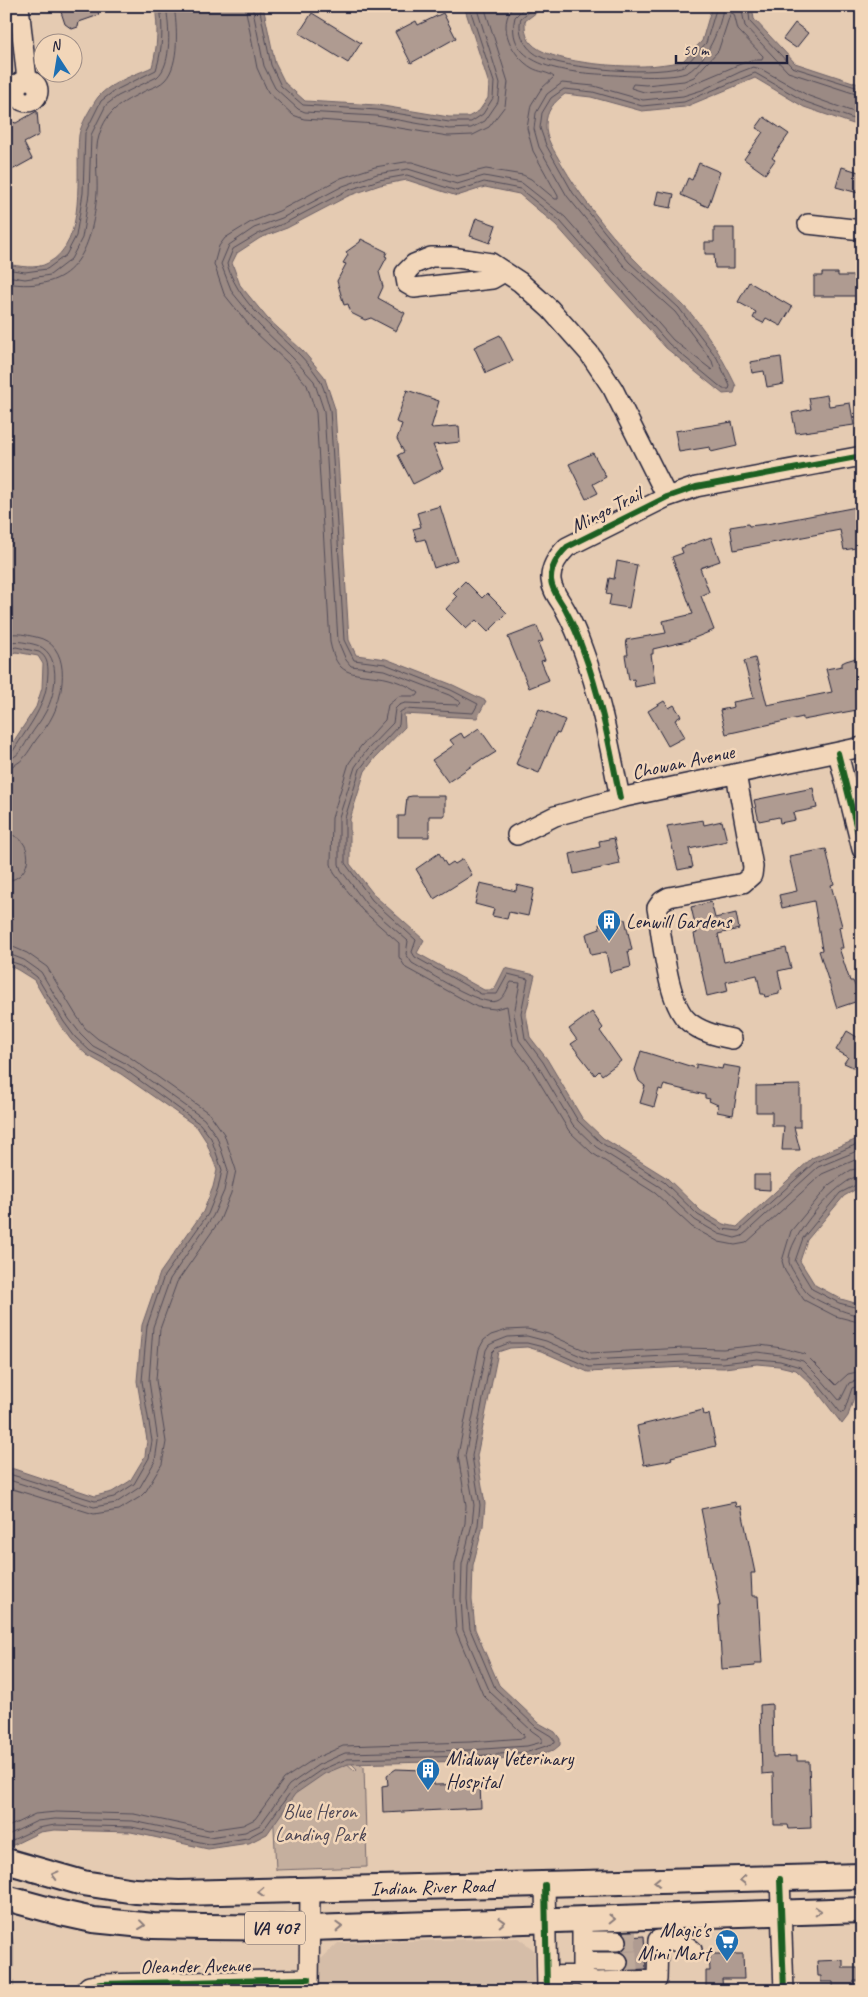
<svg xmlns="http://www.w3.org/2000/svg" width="868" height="1997" font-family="Caveat,sans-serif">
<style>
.built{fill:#d5bda8}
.green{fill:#c5af9e;stroke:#74686c}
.water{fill:#9b8a84;stroke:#6b6067}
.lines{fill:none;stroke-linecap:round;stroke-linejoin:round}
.shore{stroke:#524c58;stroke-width:1}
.building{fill:#af9b91;stroke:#22223b}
.minor-tunnel{stroke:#bea99a;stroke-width:19;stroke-dasharray:19 9;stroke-linecap:butt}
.minor-casing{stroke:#22223b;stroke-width:22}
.major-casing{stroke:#22223b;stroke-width:28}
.minor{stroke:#f2d6b9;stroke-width:19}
.major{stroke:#f2d6b9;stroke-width:24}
.cycleway-casing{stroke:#f2d6b9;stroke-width:9}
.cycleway{stroke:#1b5e20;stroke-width:6}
.oneway{stroke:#8a7c7a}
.labels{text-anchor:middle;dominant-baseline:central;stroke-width:5;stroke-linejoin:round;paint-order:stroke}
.shield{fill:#f2d6b9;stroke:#605861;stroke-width:1}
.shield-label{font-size:19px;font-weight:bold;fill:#22223b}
.street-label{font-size:20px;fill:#22223b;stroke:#f2d6b9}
.poi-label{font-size:20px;fill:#22223b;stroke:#f2d6b9;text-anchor:start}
.park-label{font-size:20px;fill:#4b4554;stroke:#f2d6b9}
</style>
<rect width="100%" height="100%" fill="#e5cbb2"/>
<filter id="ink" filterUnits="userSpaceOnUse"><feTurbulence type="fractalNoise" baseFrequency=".02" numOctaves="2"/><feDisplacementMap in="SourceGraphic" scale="10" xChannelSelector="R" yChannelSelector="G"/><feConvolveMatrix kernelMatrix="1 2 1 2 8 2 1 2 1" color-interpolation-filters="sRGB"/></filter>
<g filter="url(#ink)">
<path class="built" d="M518,1938L534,1950L535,1991H320V1960L338,1943Z"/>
<path class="green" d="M314,1727L364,1767L367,1867L276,1870L271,1763L328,1746L355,1771L357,1769Z"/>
<path class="water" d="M155,6H263L275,63L285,83L305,101L377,105L449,117H468L479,111L488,98L489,84L464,6L514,8L545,6L525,21C525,29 525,36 531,43C548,63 618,67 644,66C657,66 670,63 682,62L702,41L712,6H752L754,19L795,63L862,85V127L804,107L755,78L685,107L662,109L642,111L591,97L565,94C554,102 546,111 546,125C545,138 555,152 561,163C581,197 605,229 632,257C647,274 666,287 682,304C705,327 722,357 736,386L734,393L723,394L666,348L556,225L519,194L485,187L457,196L407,180L380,185L348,196L287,228L260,238L237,253L232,263L240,285L267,318L303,351L324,376L335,409L349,640L356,655L386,659L453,685L486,701L477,718L404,714L405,727L375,758L365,771L350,819V864L375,896L424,940L417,953L484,990H494L505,968L535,975L526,1013L530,1037L547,1059L582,1118L603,1138L667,1178L701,1211L723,1224L737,1227L812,1158L862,1137V1186L844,1196L807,1240L800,1261L815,1285L841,1299L862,1305V1390L856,1391L848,1416L842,1424L812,1385L796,1370L779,1366L757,1364L724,1368L685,1367L588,1372L541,1351L527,1347L510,1348L498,1352L477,1456L485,1504L483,1526L473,1565L472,1599L475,1629L499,1685L539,1723L555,1732L560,1739V1745L554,1750L530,1757L471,1761L348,1764L324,1774L295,1794L267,1834L249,1843L208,1849L131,1832L55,1830L40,1832L9,1847L6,1858V1468L14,1469L95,1496L112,1492L130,1481L145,1456L147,1440L137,1381L142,1325L160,1273L203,1212L213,1187L217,1170L206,1141L197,1127L121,1074L87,1055L71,1040L60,1025L34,980L18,970L6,964V869L9,859L6,840V753L36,707L42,688L43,664L38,656L16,652L6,655V264C19,266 36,270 48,263C88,242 75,172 79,135C81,124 90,109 96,100C106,84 135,75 152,67C158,45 158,29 155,6Z
M6,1897L13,1945V1991H6Z"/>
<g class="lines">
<path class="shore" d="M245,6L257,68L268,92L293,115L304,119L375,124L448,136L473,135L489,127L505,106L508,82L484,6
M252,6L264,66L275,88L298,109L305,112L376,116L449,129L471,128L485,121L498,102L500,83L476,6
M259,6L271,65L281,86L303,105L377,110L449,122H471L483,114L493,98L494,82L469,6
M514,6C495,26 513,57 532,68C539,72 548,72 554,77L541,89L531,105L527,128L533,151L558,196V199H555L531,179L523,175L486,169L457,176L412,162H405L375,167L341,178L279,211L251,222L225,238L219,246L214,264L224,294L253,330L289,364L307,385L316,413L330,642C337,676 350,673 379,677C391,678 410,686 419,693L417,696H399L388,705L385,720L361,746L349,763L332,818L331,864L334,873L362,910L399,943V957L406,968L477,1007L495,1009L507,1006L513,1045L532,1070L569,1131L592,1153L655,1193L692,1227L719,1242L735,1245L746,1243L822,1174L862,1157
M526,6L515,17C502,72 581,73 615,75C631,76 674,79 688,72C706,62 722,26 723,6
M536,6L521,18C517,33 525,49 539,56C562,69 663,77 686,65L706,43L717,6
M741,6L745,26L788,72L862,96
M748,6L750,22L792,67L862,89
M731,13L734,14L738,30L763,56L762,60H751L738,65L681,89L644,92L631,88L633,84L646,85L684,81L694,77L718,51Z
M862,115L809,96L761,69L753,67L740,72L702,90L683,96L643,100L594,86L562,83L547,94L536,113L534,129L539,147L567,196L624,266L675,312L712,361L714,368L712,370L673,340L565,217L522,183L484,176L457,184L408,169L377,174L343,186L282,218L254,228L229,245L221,264L232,292L259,325L294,359L314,381L324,411L338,641L346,660L351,666L384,670L449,695L461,702L458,705L405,703L399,705L395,709L393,723L366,751L355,767L339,817V864L341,870L367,905L408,941L406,954L412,963C428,972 481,1007 497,1001C505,998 507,988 511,982L520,983L514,1014L519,1040L538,1066L573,1125L596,1147L660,1187L695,1220L719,1234L735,1238L742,1236L818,1167L862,1149
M862,122L806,102L755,73L684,102L662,104L642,106L593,92L564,89L551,98L542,113L540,128L546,145L573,193L629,262L679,308L717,358L730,386L729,389H723L669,344L560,221L520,189L484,182L457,191L407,175L379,180L346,191L285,223L258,234L233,249L227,264C241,313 291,337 318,377C324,386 327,400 330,410L344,640L354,660L385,664L451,690L478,704L473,713L405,709L400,712L399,725L371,755L360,769L345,818V863L372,900L416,940L412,952L415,957L481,994H497L508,974L528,979L521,1013L525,1038L543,1062L578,1121L600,1142L664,1182L698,1215L722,1229L739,1231L815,1162L862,1142
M6,269L25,272L47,269L66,255L76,236L83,193L85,133L101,101L114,91L156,70C163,48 163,28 160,6
M6,276L25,279L50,275L71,259L82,238L89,194L91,135L106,105L118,96L157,77C173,64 169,25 166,6
M6,283C74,294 92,252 97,193C98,178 94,150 99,136C107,108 125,101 149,89C155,87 161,84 165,80C180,64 177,26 174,6
M6,635C17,632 26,635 36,637C71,644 65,691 53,715C49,724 42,732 36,740C28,752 22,766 6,767
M6,643C16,640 23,642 33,644C63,650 57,693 45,713C41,721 35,728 30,736C24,745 19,759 6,759
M6,650L16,647L39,652C47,657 48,664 48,672C47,706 30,724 13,751L6,753
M6,834C35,835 35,879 6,881
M6,946L13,947L27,953L47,967L76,1015L85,1028L98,1039L131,1058L210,1114L224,1134L236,1170L231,1193L220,1220L177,1282L160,1329L156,1380L166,1442L162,1464L146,1491L140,1497L119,1510L94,1514L6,1487
M6,953L24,960L41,972L69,1019L80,1033L93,1046L127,1064L204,1119L217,1137L228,1170L224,1191L213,1216L170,1279L153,1327L149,1381L158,1441L155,1461L140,1487L116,1503L94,1507L6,1479
M6,960L21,965L37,977L64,1022L75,1037L90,1051L124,1069L200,1124L211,1138L222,1170L218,1189L208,1214L164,1276L147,1326L142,1381L152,1441L149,1458L134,1484L114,1497L95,1501L6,1473
M862,1168L851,1170L830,1184L791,1231L782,1261L785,1271L804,1300L835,1316L862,1323
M862,1175C839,1177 786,1239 789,1262C790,1267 794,1272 796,1276C799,1281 802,1287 806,1292C814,1301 850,1315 862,1316
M862,1182L840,1193L803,1238L795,1261L812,1289L839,1303L862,1309
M6,1828L35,1814L56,1812L134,1814L209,1830L243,1825L255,1819L284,1779L314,1759L343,1746L470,1742L524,1738V1735L483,1695L456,1631L454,1599L455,1564L465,1523L466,1505L458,1455L479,1349L484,1340L491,1335L507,1330L527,1329L548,1334L591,1353L684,1348L723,1349L760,1345L782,1348L805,1354L836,1385L848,1374L862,1371
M6,1836L37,1821L55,1819L133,1821L209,1837L245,1832L260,1825L289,1785L318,1765L345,1753L470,1750L527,1746L542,1742V1738L532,1731L490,1692L463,1630L461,1599L462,1564L472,1524L474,1505L465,1456L486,1350L489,1345L495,1342L508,1337L527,1336L546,1341L590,1360L685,1355L723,1357L757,1352L780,1355L803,1361L820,1378L839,1400L841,1399L849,1383L862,1379
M6,1843L38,1828L55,1825L132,1827L209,1844L247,1838L264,1829L292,1790L321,1770L347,1759L471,1756L528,1752L555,1743V1741L551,1736L536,1727L495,1688L470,1629L467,1599L468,1565L478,1525L480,1505L472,1456L492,1352L496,1348L509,1343H527L543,1347L589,1367L685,1362L723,1363L757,1359L780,1361L800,1367L816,1382L841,1413L844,1412L852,1388L862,1385
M6,1932L8,1991"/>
</g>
<path class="building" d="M59,6H96L99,15L79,22L78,27L72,29L65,24Z
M312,13L361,43L348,63L299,33Z
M443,13L456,38L411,63L395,32L416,21L418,25Z
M795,23L808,33L796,48L783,39Z
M37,111L39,135L24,143L32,159L12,170L6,158V120L16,123Z
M764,117L789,134L772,158L775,160L765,174L744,159L763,132L756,128Z
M699,163L720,172L708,207L681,195L688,178L692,180Z
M842,167L862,173V194L836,187Z
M658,191L674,194L671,208L655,205Z
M476,218L496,225L490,243L470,236Z
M714,228H734V268H715L714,254H705V242H714Z
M361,239L387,252L385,256L387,257L379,272L383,287L378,298L405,313L396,331L371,318L365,320L351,313L348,304L344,305L337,281L346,264L343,263L348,255L346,252L360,242Z
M822,273H838V276H857V296H814V276H822Z
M749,282L792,307L781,326L766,318L763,323L753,318L756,312L738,302Z
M500,335L513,361L486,373L474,347Z
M781,357L784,384L767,387L764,371L752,373L750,362Z
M407,390L439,401L431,428L459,426L460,442L433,445L443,469L413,484L398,455L404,452L397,439L402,424L396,422Z
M827,395L829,406L850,403L854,425L796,433L792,413L811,409L809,398Z
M732,422L737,446L711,452L710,447L679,452L675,431Z
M593,453L606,477L593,484L598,493L586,499L569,464Z
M440,506L457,560L434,568L425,539L417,541L413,529L421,527L417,513Z
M862,506V547L844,550L840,530L734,550L730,527L748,524L749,526L767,524Z
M711,537L720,561L700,568L709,592L701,596L714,630L687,641L653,649V654H651L655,683L635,687L634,679L629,680L625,655H628L626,640L666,633L663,621L693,614L672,557L683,553L681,548Z
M617,561L637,565L629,608L609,605L611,595L606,594L609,578L614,579Z
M465,581L482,598L487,593L507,613L488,632L476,620L466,629L446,609L457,597L453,593Z
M537,626L543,641L538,643L545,660L541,661L549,680L529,688L508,637Z
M755,658L767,705L832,692L826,669L842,666V663L846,661L856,658L862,683V704L856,705L857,710L846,712L803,720V717L726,734L720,710L734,707L733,702L754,698L744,661Z
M664,701L669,708L674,705L681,716L675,720L685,737L668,746L648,711Z
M539,709L565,720L559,734L556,733L539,773L516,764Z
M479,728L496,752L483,760L482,759L448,782L432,760L454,745L450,740L461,733L464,738Z
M813,788L817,808L793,813L795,820L780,823L779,817L759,821L754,800Z
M412,796H445V816H429V837H398V816H405L407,797Z
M703,820L704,825L722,821L727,841L689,849L693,867L678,870L667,826Z
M614,838L620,864L574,874L570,854L600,847L599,841Z
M826,849L834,884L831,885L842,926L839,927L843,948H839L850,981H853L861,1000L837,1008L819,951L822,950L814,901L782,908L779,895L797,891L789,856Z
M439,853L447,866L453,862L455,864L463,859L472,875L434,899L416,869Z
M480,883L516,891L517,885L534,889L528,916L509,912L507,919L492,916L494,909L475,904Z
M711,902L715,918L736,913L739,929L718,934L724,962L786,948L791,968L778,971L782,990L779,991V994L765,997L764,994H761L757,975L726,982L728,991L707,996L694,934L697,933L691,907Z
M625,919L632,950L628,951L631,967L610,972L606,952L591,955L586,934L600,929L599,924Z
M592,1012L603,1028L600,1031L621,1061L602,1075L599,1071L595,1075L571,1044L577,1040L569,1029Z
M847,1031L862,1040V1071L844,1063L848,1057L836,1050Z
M641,1051L696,1068V1064L722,1069L723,1065L741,1068L733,1115L717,1112L718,1105L709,1101L710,1099L705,1098V1095L664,1085L662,1090L659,1089L654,1107L640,1103L645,1086L639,1081L635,1070Z
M800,1085V1127H794L800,1150H782L784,1126H772V1112H756V1086Z
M754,1175H770V1190L754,1189Z
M703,1410L704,1415L709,1414L716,1446L671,1457L672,1459L666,1461L644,1465L637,1426Z
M735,1502L736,1507L741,1506L755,1573H751L752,1596H758L762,1663H755V1666L722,1669L718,1606H720L701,1509Z
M772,1704L773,1757L797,1756V1761H809L811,1828L789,1829L788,1825H774L773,1773L762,1774L760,1705Z
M396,1769L423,1770L433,1775L434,1785L480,1784L481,1808L383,1813L382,1786L388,1785L387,1775Z
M644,1936L646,1969L626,1970L629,1962L628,1957L621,1951L627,1946V1937Z
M709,1954H743L744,1979H722L723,1991H706V1971H710Z
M843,1960V1968H858V1981H854V1991H833V1982H821V1976H818L817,1961Z"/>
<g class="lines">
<path class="minor-tunnel" d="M617,1941H645
M618,1962L646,1960"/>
<g class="minor-casing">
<path id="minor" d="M19,6L27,80
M16 91a11 11 0 1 1 22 0a11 11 0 1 1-22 0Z
M808,224L862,230
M504,272L492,279L414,288L407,284L405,273L414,264L431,257H451L491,263L520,282L550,309L589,353L613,389L667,497
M838,753L862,849
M620,798C610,748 601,698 583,650C578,636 573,624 566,611C561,601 552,592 551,580C550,567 558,556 567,547L667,497L696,487L862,456
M517,835L555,816L620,798L862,747
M732,1039C717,1036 701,1032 689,1022C667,1005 662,935 657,908L662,901L669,897L743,883L752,875L753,867L736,774
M780,1879L784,1991
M545,1885L547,1991
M672,1940L685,1945L692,1950
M582,1941H617
M582,1962H618
M582,1975V1919
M547,1976L582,1975L589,1981L596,1982L657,1980L658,1940H672V1917
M84,1991L89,1986L101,1984L309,1979
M309,1991L310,1890"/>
</g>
<g class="major-casing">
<g id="major">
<path id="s1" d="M6,1861L83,1883L135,1891L179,1893L862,1876"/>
<path d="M6,1898L61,1913L93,1920L153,1926L203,1927L310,1928L862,1910"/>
</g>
</g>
<use href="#minor" class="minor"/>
<use href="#major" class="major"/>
<g class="cycleway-casing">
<path id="cycleway" d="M838,753L862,849
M620,798C610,748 601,698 583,650C578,636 573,624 566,611C561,601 552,592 551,580C550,567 558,556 567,547L667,497L696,487L862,456
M780,1879L784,1991
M545,1885L547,1991
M84,1991L89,1986L101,1984L309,1979"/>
</g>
<use href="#cycleway" class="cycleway"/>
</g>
<defs><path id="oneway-chevron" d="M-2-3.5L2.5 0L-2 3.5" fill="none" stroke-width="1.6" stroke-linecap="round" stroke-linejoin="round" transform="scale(1.25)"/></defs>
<g class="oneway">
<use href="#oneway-chevron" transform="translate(55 1875) rotate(-165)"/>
<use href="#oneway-chevron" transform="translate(743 1880) rotate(179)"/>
<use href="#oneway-chevron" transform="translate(657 1882) rotate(179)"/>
<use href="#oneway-chevron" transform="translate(261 1892) rotate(178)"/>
<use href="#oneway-chevron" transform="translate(818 1911) rotate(-2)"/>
<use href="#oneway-chevron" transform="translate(612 1919) rotate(-1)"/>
<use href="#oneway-chevron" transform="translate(502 1922) rotate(-2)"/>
<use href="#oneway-chevron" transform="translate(142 1925) rotate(7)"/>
<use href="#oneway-chevron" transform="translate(339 1927) rotate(-2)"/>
</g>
</g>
<defs>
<g id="building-pin" transform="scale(1.25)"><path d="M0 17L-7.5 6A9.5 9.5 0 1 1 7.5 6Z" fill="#1f6fb2" stroke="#f2d6b9"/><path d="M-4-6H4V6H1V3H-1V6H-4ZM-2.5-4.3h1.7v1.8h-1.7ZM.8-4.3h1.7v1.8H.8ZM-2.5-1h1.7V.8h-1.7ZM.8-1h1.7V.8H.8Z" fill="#fff"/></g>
<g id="supermarket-pin" transform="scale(1.25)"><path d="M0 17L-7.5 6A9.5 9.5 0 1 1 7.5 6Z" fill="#1f6fb2" stroke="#f2d6b9"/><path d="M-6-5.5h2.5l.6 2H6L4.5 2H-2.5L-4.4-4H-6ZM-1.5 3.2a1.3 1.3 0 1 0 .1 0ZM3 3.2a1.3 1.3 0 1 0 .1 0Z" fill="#fff"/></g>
</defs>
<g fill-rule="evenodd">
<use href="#building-pin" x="609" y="921"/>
<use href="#building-pin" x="428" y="1770"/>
<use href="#supermarket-pin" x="727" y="1941"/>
</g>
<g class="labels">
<rect class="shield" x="245" y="1911.5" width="60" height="33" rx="4"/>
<g class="shield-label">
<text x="275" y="1928">VA 407</text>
</g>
<g class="street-label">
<text transform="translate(606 510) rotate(-27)">Mingo Trail</text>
<text transform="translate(683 762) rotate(-12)">Chowan Avenue</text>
<text stroke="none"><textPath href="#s1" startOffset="430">Indian River Road</textPath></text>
<text transform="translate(195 1966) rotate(-1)">Oleander Avenue</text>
</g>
<g class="poi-label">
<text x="626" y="921">Lenwill Gardens</text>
<text x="446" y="1758">Midway Veterinary<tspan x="446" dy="23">Hospital</tspan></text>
<text x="710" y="1930" text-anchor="end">Magic's<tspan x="710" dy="23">Mini Mart</tspan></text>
</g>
<g class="park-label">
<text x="320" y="1811">Blue Heron<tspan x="320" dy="23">Landing Park</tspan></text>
</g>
</g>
<rect width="868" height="1997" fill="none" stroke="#f2d6b9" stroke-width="25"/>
<rect x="12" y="12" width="843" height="1972" fill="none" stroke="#22223b" stroke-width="2" filter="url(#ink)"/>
<g transform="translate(58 58) rotate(348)"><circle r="24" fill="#f2d6b9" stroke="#9f8e87"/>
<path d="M0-4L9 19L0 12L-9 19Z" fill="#1f6fb2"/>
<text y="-8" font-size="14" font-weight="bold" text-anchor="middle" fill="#22223b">N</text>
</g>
<path d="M676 55v8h111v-8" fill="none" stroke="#22223b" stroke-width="2.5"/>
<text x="683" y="55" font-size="15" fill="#22223b" stroke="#f2d6b9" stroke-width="4" paint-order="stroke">50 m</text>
</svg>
